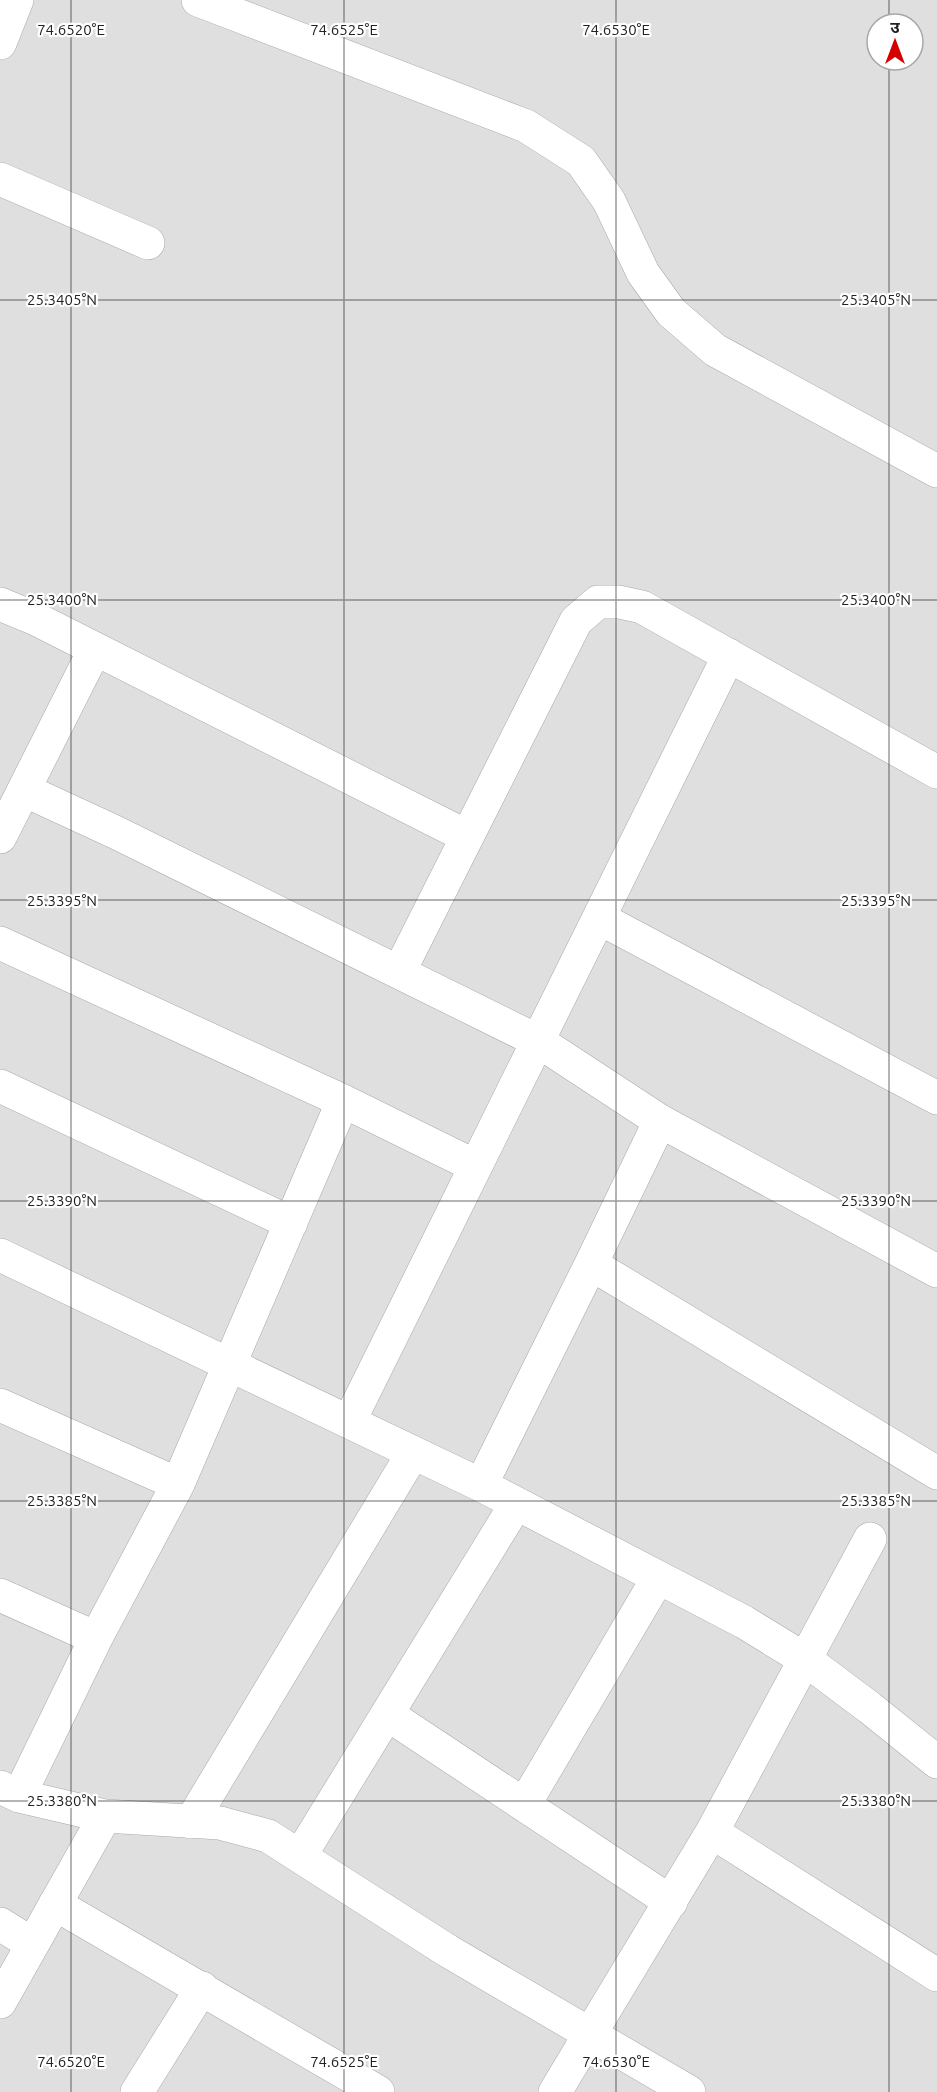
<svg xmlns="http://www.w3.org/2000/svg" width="937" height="2092" font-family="Ubuntu,'Noto Sans Devanagari',sans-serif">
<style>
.residential{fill:#e0dfdf;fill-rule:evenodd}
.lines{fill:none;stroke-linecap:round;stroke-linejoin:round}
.minor-casing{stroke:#a9a9a9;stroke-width:34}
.minor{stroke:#fff;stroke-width:33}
.ticks{fill:none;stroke:#222;stroke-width:1.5;stroke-opacity:0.45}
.ticks-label{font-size:15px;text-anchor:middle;fill:#222;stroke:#fff;stroke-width:4.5;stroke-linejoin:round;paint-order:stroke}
</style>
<rect width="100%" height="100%" fill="#f2efe9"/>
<path class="residential" d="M0,0H937V2092H0ZM877,24H913V60H877Z"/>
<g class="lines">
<g class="minor-casing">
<path id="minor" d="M198,0L526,126L581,161L609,201L643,273L671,312L715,350L937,471
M0,43L17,0
M0,179L148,243
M0,604L36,619L466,836
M24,790L115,832L538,1041L660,1121L937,1271
M0,837L95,649
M599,918L937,1098
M0,943L343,1101L475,1166
M399,972L576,621L598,602H619L642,607L937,772
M0,1086L291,1223
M0,1255L481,1485L744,1622L806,1660L870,1708L937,1762
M591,1264L937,1473
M0,1405L178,1484
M349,1422L729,655
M481,1485L591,1264L660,1121
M0,1595L96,1638
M387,1714L671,1902
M0,1787L19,1796L105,1816L220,1823L268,1836L448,1951L689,2092
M19,1796L96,1638L178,1484L343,1101
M524,1805L658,1578
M191,1822L413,1453
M712,1832L937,1975
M300,1856L516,1504
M55,1904L378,2092
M0,1924L32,1944
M0,2002L105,1816
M137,2092L202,1988
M555,2092L712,1832L870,1539"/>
</g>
<use href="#minor" class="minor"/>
</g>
<path class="ticks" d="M71,0V2092M344,0V2092M616,0V2092M889,0V24M889,60V2092M0,300H937M0,600H937M0,900H937M0,1201H937M0,1501H937M0,1801H937"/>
<g class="ticks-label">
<text x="71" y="35">74.6520°E</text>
<text x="344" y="35">74.6525°E</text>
<text x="616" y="35">74.6530°E</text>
<text x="62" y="305">25.3405°N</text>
<text x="876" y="305">25.3405°N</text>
<text x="62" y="605">25.3400°N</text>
<text x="876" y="605">25.3400°N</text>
<text x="62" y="906">25.3395°N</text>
<text x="876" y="906">25.3395°N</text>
<text x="62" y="1206">25.3390°N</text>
<text x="876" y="1206">25.3390°N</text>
<text x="62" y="1506">25.3385°N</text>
<text x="876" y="1506">25.3385°N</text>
<text x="62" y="1806">25.3380°N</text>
<text x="876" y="1806">25.3380°N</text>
<text x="71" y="2067">74.6520°E</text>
<text x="344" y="2067">74.6525°E</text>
<text x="616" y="2067">74.6530°E</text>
</g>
<g transform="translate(895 42)"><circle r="28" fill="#ffffff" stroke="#a7a7a7" stroke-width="1.5"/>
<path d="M0-4.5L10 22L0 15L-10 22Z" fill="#d40000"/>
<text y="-9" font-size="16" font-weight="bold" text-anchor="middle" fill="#222222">उ</text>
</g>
</svg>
